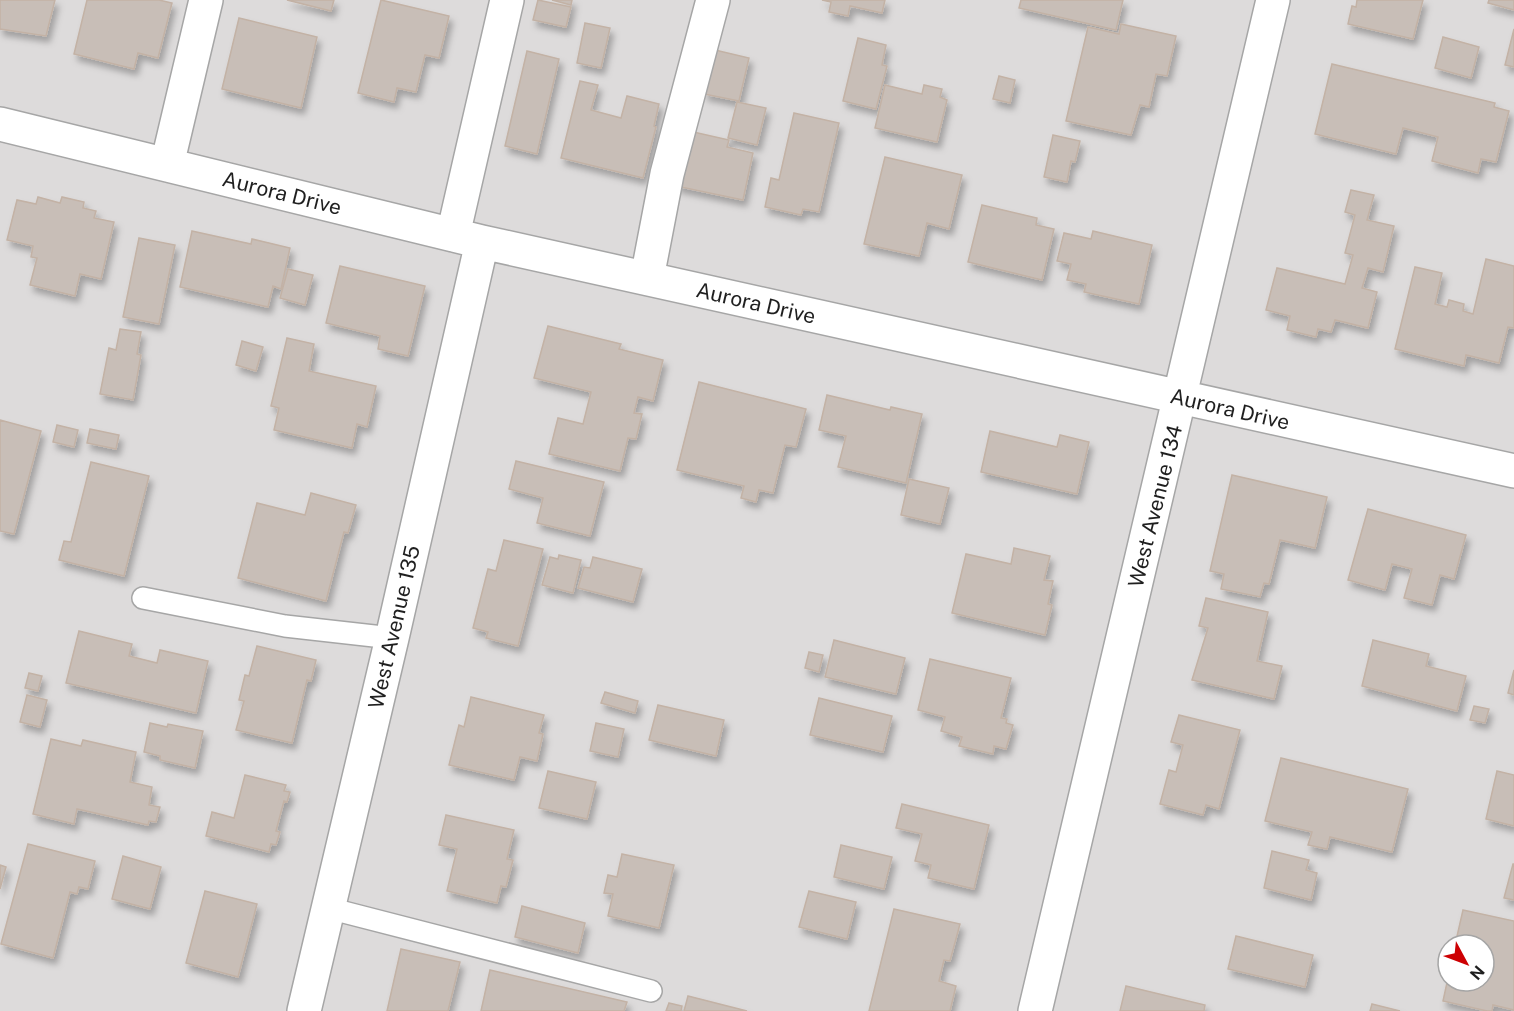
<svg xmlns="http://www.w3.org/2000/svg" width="1514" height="1011" font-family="'Public Sans',sans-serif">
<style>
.residential{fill:#dddbdb;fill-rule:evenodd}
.building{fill:#c8beb7;stroke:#c3b2a5;stroke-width:1.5;filter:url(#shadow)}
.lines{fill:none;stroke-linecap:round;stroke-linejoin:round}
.lane-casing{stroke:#a6a6a6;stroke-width:24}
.street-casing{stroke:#a6a6a6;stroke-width:36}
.lane{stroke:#fff;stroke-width:21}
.street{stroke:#fff;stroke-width:33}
.labels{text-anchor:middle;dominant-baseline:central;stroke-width:4.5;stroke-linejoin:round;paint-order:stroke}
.street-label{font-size:21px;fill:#1f1f1f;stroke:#fff}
</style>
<defs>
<filter id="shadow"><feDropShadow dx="3.5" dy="6" stdDeviation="3" flood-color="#0004"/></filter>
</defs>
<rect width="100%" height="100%" fill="#f0ece4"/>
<path class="residential" d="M0,0H1514V1011H0ZM1448,945H1484V981H1448Z"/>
<path class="building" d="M0,0H55L46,36L0,29Z
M87,0H159L172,3L158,58L138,53L134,69L74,54Z
M287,0H334L331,11Z
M381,0L449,16L439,58L425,55L416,92L397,88L394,102L358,93Z
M538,0L571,7L566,27L533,20Z
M552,0H572L571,5Z
M822,0H885L882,13L850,6L848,16L829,12L831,2Z
M1021,0H1123L1116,30L1019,8Z
M1357,0H1423L1413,39L1348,24L1352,6L1356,7Z
M1489,0H1514V10L1488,3Z
M239,18L317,37L301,108L222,89Z
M585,23L610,28L601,68L577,63Z
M1121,24L1176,36L1167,76L1156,74L1149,107L1140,105L1131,135L1066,121L1088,27L1119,34Z
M1514,29V67L1505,65Z
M1443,37L1479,47L1471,78L1435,68Z
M858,38L886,45L882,65L887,66L876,109L843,101Z
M715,50L749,58L739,101L704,94Z
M527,51L559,59L537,154L505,146Z
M1332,64L1495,103L1494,107L1509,111L1496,162L1481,159L1478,173L1432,161L1438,137L1403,128L1396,154L1315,134Z
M999,76L1015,80L1010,103L993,99Z
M580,81L598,85L591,110L621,118L627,96L659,104L654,126L656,127L643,178L561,158Z
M885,85L922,94L924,85L942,89L940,97L947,100L937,142L875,128Z
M737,102L766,108L757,145L728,138Z
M794,113L839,123L819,212L803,209L801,215L765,207L771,178L779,180Z
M689,131L729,140L727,147L753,153L743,200L676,186Z
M1053,135L1080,141L1075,162L1071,161L1067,182L1044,177Z
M885,157L962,175L949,229L927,223L919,256L864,244Z
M1351,190L1374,195L1367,220L1394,226L1383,272L1368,268L1362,288L1377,292L1368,328L1335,320L1331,332L1318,329L1316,337L1287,330L1290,316L1266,310L1277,268L1345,284L1353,255L1345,253L1355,215L1345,212Z
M38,197L60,203L62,197L84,202L83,208L96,211L94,218L114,222L101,279L80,274L75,296L30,285L37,258L31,257L33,246L7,240L17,200L36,204Z
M982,205L1037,218L1036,225L1054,229L1042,280L968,262Z
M192,231L251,244L252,239L290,248L281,289L273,286L268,307L180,287Z
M1093,231L1152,245L1139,304L1084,292L1086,284L1067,280L1071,264L1057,261L1064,233L1091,239Z
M139,238L175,245L159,324L123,317Z
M1486,259L1514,266V328L1508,327L1499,363L1466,355L1464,366L1395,349L1415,267L1442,273L1435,304L1447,307L1449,300L1464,304L1463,311L1473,314Z
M340,266L425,286L408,356L378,349L380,336L326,323Z
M288,269L313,275L305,305L280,298Z
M548,326L621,344L619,349L663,360L653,401L638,397L634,413L642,414L636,439L628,438L620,471L549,454L558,418L583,424L591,392L534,378Z
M120,329L141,332L137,354L141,355L133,400L100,394L109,348L116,350Z
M287,338L314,344L309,371L376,386L367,427L357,424L352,448L274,430L279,408L271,406Z
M242,341L263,347L256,371L236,365Z
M699,382L806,409L796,447L785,445L773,493L759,490L756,502L741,498L744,486L677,470Z
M827,395L890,410L891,407L922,414L906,483L838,467L846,436L819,430Z
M0,420L41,431L14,534L0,531Z
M57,425L78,430L74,447L53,442Z
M90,429L119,435L116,449L87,443Z
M990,431L1057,447L1060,435L1089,442L1077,494L981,472Z
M516,461L604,482L590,536L537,523L543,498L509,489Z
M91,462L149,476L124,576L59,560L64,541L71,542Z
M1232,475L1327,497L1315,548L1280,540L1269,584L1264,583L1260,597L1221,589L1224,574L1210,571Z
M909,479L949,488L940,524L901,515Z
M311,493L356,505L348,533L344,532L326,601L238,578L257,503L305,515Z
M1368,509L1466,535L1454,579L1440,575L1432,605L1404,598L1412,569L1392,564L1385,590L1348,580Z
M504,540L543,549L518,646L486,638L488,632L473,628L488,569L496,571Z
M1014,548L1050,556L1044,580L1053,581L1048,604L1052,605L1045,635L952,613L966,554L1011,564Z
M559,555L581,560L573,593L542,585L550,557L558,559Z
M593,557L642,569L633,602L578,588L584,567L590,568Z
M1206,598L1268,612L1257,661L1282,666L1274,699L1192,680L1208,628L1199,626Z
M79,631L132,644L129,656L157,663L160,650L208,661L196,713L66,683Z
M834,640L905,658L896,694L825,677Z
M1373,640L1429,654L1426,666L1466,676L1457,711L1362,686Z
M257,646L316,660L311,681L307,680L292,743L236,730L244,701L239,700L245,675L249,676Z
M809,652L823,655L819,672L805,668Z
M930,659L1011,678L1001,718L1007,719L1006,723L1013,725L1006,749L994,746L993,754L959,746L962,737L941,731L945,717L918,710Z
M1514,670V695L1508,693Z
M29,673L42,676L38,691L25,688Z
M605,692L638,701L635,713L601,703Z
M27,695L47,700L40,727L20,722Z
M471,697L544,715L539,733L543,734L537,761L520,757L514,780L449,765L459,725L464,727Z
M819,698L892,716L883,752L810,735Z
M658,705L724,720L716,756L649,740Z
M1474,706L1489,709L1485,723L1470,720Z
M1179,715L1240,730L1219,809L1206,805L1203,815L1160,804L1169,770L1176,772L1183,745L1171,742Z
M150,723L167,727L168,724L203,731L195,768L160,760V756L144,752Z
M596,723L624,729L618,757L590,751Z
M51,739L81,746L83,740L136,752L130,782L152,787L149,805L160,807L156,822L149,821L148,825L77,809L74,824L33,814Z
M1281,758L1408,789L1392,852L1330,837L1327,849L1308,845L1312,832L1265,821Z
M548,771L596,782L587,819L539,808Z
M1497,771L1514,775V826L1486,819Z
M245,775L286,785L284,791L290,792L287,802L284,801L276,831L280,832L276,845L271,844L269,852L206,836L212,812L234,818Z
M902,804L989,825L974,889L928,878L931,865L915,861L922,834L896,828Z
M446,815L514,830L507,859L513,860L506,887L501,886L497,903L447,891L457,849L439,845Z
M28,844L95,861L88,889L79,887L77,894L70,892L53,958L1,944Z
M841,845L892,857L884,889L834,877Z
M1272,851L1309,860L1306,870L1317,873L1311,900L1264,888Z
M622,854L674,865L659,928L608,916L613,894L604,893L608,875L617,877Z
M123,856L161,867L150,909L112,899Z
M1513,864H1514V900L1504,898Z
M0,865L6,867L0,889Z
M205,891L257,904L238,977L186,963Z
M809,891L856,902L847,939L799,927Z
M522,906L585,923L578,953L515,937Z
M894,909L960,924L950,961L944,960L939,981L956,986L950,1011H869Z
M1463,910L1514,921V1010L1493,1005L1492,1011H1487L1443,1001L1448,978V981H1484V945H1455Z
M1236,936L1313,955L1305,987L1228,969Z
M401,949L460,962L448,1011H387Z
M490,970L627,1002L624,1011H481Z
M1126,986L1205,1005L1204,1011H1120Z
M688,996L747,1011H684Z
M669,1003L682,1006L681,1011H666Z
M1372,1004L1400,1011H1370Z"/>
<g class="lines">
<g class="lane-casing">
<path id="lane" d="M143,598L285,626L392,638
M328,908L651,991"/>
</g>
<g class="street-casing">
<path id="street" d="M0,124L482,242L1514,471
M167,165L206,0
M453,235L507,0
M647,278L667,174L713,0
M304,1011L392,638L482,242
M1035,1011L1273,0"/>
</g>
<use href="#lane" class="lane"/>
<use href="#street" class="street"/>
</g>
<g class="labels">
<g class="street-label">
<text transform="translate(282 193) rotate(14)">Aurora Drive</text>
<text transform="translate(756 303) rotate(13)">Aurora Drive</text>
<text transform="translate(1230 409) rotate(13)">Aurora Drive</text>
<text transform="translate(1155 506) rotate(-76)">West Avenue 134</text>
<text transform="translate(394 627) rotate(-77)">West Avenue 135</text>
</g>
</g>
<g transform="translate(1466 963) rotate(131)"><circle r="28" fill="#ffffff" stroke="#a5a5a5" stroke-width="1.5"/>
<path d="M0-4.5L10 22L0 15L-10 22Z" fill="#cd0003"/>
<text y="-9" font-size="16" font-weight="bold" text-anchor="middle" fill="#1f1f1f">N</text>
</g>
</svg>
